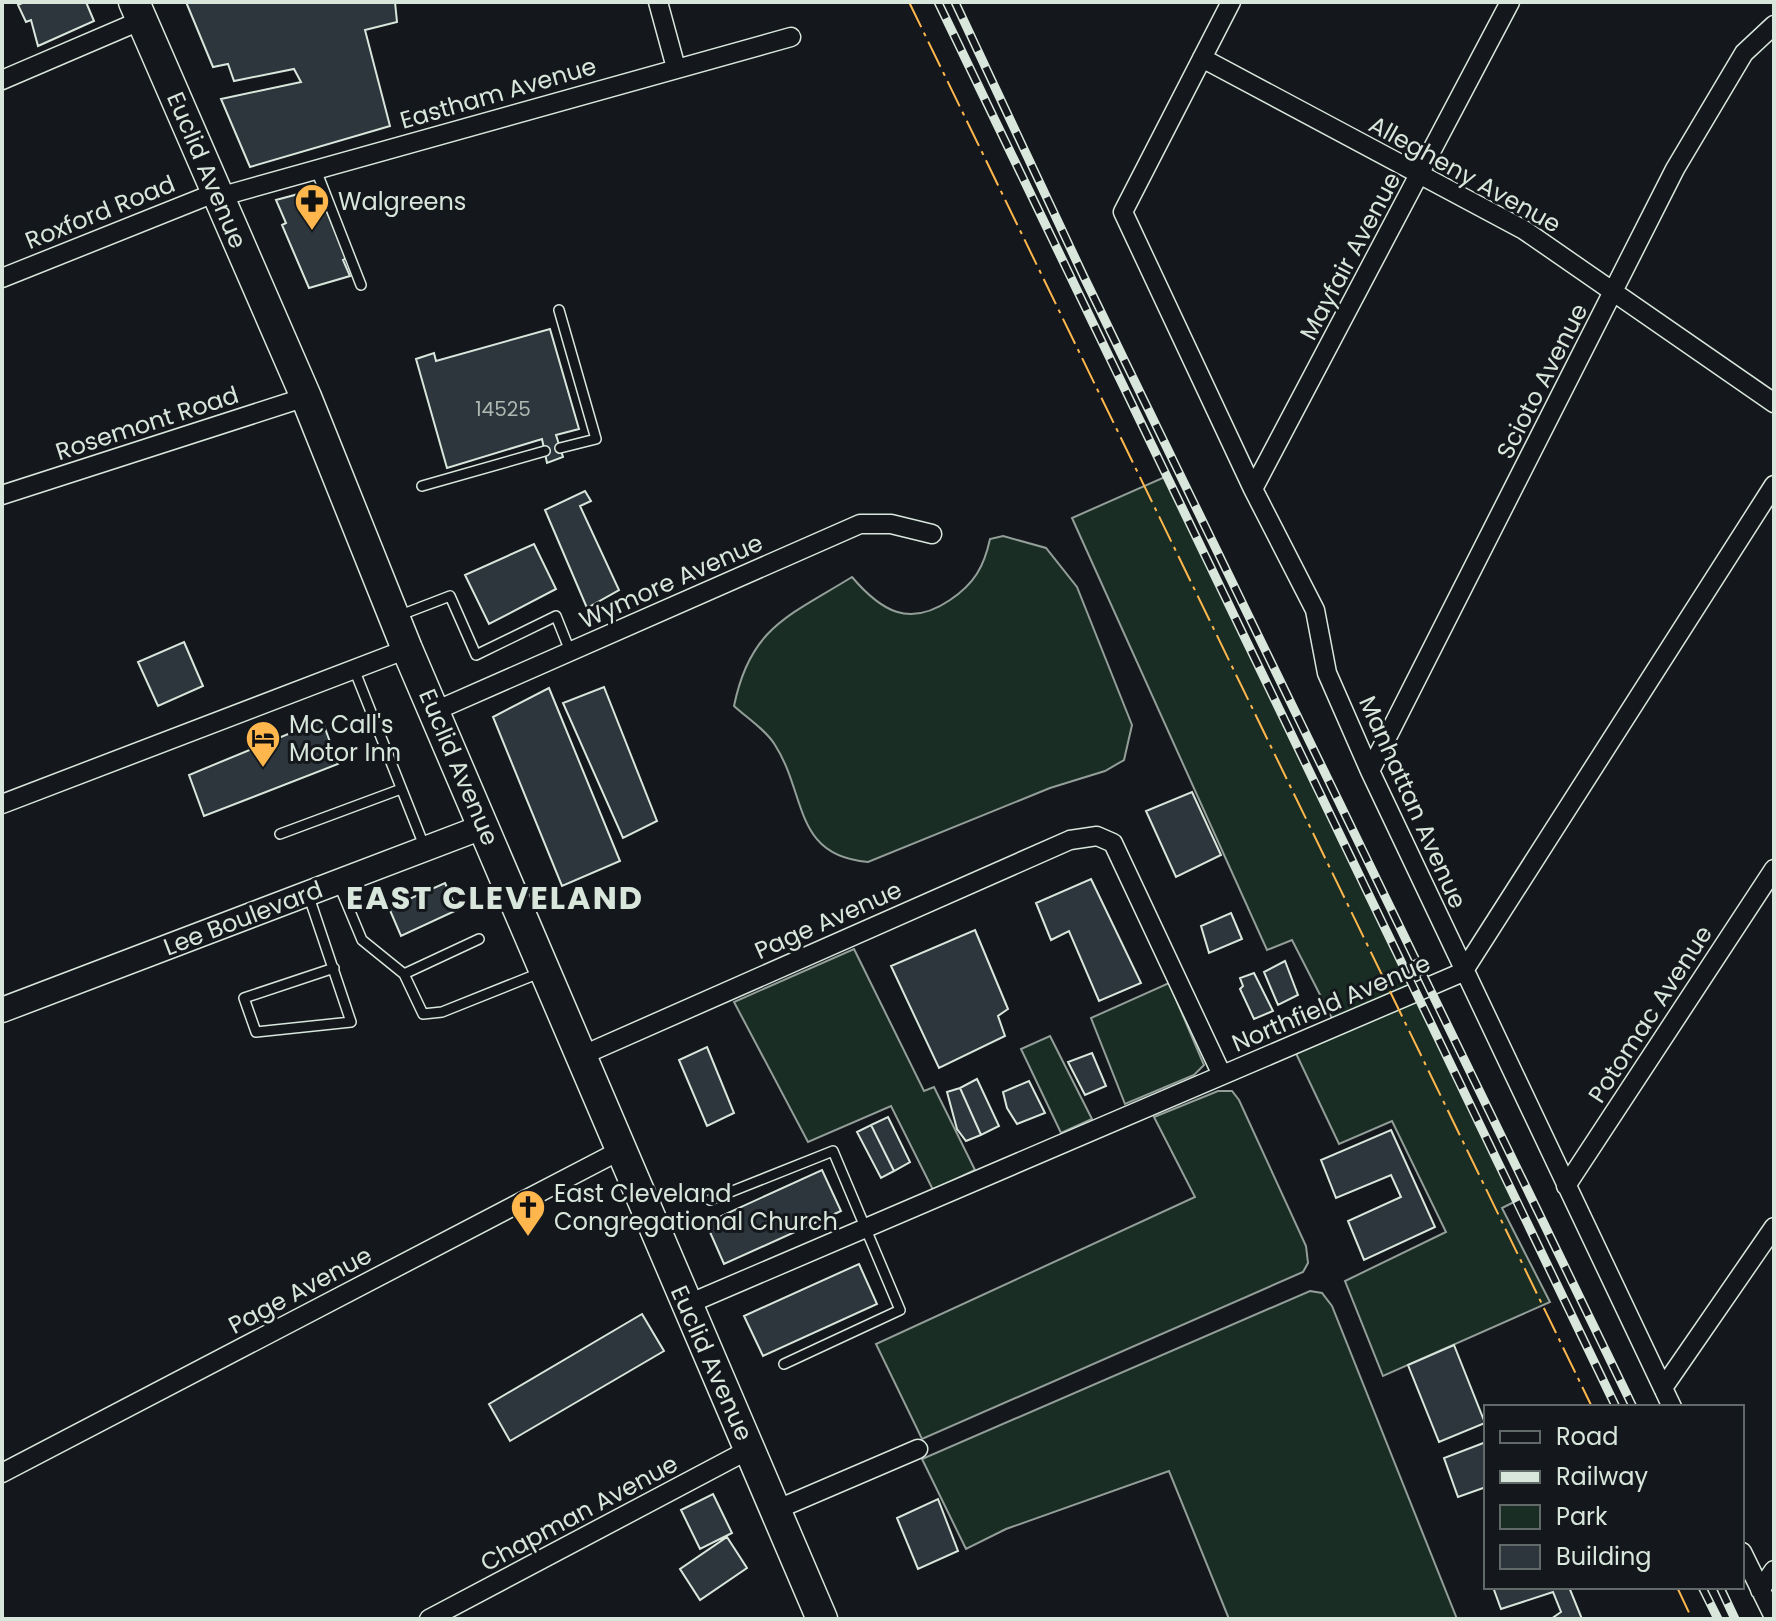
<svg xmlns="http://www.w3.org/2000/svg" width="1776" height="1621" font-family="Poppins,sans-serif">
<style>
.green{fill:#1a2d24;stroke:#939e99;stroke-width:2}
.building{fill:#2c363c;stroke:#d8e6dc;stroke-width:2}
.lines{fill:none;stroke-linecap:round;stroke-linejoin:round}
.service-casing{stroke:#d8e6dc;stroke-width:12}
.minor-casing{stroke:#d8e6dc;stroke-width:21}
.tertiary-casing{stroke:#d8e6dc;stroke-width:27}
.primary-casing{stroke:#d8e6dc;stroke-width:33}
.service{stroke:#14181c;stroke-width:9}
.minor{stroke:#14181c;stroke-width:18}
.tertiary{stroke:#14181c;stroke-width:24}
.primary{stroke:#14181c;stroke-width:30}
.rail-casing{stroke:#d8e6dc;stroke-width:9}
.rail{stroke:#14181c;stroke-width:6;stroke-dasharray:18;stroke-linecap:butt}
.power{stroke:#ffb74d;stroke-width:2;stroke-dasharray:28 6 4 6;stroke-linecap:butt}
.labels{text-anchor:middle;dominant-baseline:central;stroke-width:6;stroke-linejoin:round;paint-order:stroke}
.number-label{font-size:20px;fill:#adbab4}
.street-label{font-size:24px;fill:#d8e6dc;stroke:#14181c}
.poi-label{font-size:24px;fill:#d8e6dc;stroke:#14181c;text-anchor:start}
.district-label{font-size:32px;font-weight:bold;letter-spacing:2px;fill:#d8e6dc;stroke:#14181c}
</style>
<rect width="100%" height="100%" fill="#14181c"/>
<path class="green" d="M1167,476L1516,1201L1502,1208L1550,1302L1383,1376L1345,1281L1446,1232L1392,1121L1339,1144L1292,1045L1336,1026L1292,940L1267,950L1072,518Z
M1003,536L1046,548L1077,587L1132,725L1124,760L1105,771L1050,788L868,862C793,856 807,795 775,745C766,730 747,718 734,706C750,627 789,616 852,577C881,611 909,628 950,600C974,584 984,567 990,539Z
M854,949L924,1091L934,1087L975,1170L933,1190L891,1106L808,1142L734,1002Z
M1169,983L1204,1065L1194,1075L1125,1104L1091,1018Z
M1050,1036L1092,1119L1061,1133L1021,1049Z
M1218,1091H1232L1239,1100L1306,1246L1308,1263L1303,1272L922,1439L876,1344L1195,1197L1154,1117Z
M1310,1291L1322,1293L1332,1306L1457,1619H1229L1169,1471L1006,1529L966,1549L922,1459Z"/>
<path class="building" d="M24,2H86L94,21L38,46L31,20L26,22L18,5Z
M186,2H395L397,22L365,30L390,126L250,167L221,99L301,82L294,69L234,81L228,64L213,67Z
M317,189L347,258L343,260L350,276L309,288L282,225L286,223L276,200Z
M550,329L579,429L556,435L563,457L547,463L542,439L447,468L416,359L434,353L436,361Z
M585,491L591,501L580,506L619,590L587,608L545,510Z
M534,544L556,589L489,624L465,575Z
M184,642L203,686L158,706L138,662Z
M604,687L657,821L623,838L563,703Z
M549,688L620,861L562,886L493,717Z
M322,720L338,764L204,816L189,775Z
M1192,792L1221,855L1176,877L1146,811Z
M1091,879L1141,983L1099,1001L1069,931L1051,940L1036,903Z
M445,883L457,910L401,936L389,908Z
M1231,913L1242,939L1209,953L1201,926Z
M975,930L1008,1009L998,1016L1005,1036L939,1068L891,966Z
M1285,961L1298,995L1278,1005L1264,972Z
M1254,973L1273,1011L1254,1019L1240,989L1243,986L1240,978Z
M707,1047L734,1113L707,1126L679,1060Z
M1092,1053L1106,1086L1085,1095L1068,1062Z
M977,1079L999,1126L981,1135L960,1088Z
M1029,1081L1045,1113L1017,1124L1007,1108L1003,1092Z
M960,1088L981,1135L966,1141L957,1129L947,1092Z
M888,1117L910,1162L894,1171L871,1125Z
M871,1125L894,1171L881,1178L857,1132Z
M1391,1130L1435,1227L1364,1260L1348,1221L1401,1197L1391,1175L1336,1198L1321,1160Z
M822,1170L841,1211L724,1264L706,1223Z
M859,1264L877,1304L763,1356L744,1316Z
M642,1314L664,1351L510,1441L489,1404Z
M1454,1345L1485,1423L1439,1442L1408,1365Z
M1486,1442V1487L1458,1497L1444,1458Z
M713,1494L732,1533L700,1549L681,1510Z
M938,1499L958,1551L918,1569L897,1518Z
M727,1537L747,1568L700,1600L680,1569Z
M1493,1587H1569L1582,1619H1551L1561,1612L1553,1592L1501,1609Z"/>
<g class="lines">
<g class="service-casing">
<path id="service" d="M316,170L361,285
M559,310L596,439L560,448
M422,486L545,451
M398,616L450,596L476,655L556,616L570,651
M354,669L425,848
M280,834L401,789
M339,885L362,940L404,974L423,1014L442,1012L542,972
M308,894L351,1022L256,1032L244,998L334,968
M404,974L479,939
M710,1200L833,1151L900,1310L784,1364"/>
</g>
<g class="minor-casing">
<path id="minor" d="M658,2L676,68
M1231,2L1123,212L1253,489L1315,610L1327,673L1370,771L1672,1407
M1202,58L1524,230L1774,403
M2,80L142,20
M219,197L791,37
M2,278L217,192
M1253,489L1510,2
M2,495L306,397
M435,711L860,524H891L932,534
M1370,771L1675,169L1744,53L1774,25
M2,804L407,649
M581,1056L1070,840L1097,836L1113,843L1222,1075
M1566,1186L1774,869
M686,1305L1463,972L1774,485
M1663,1388L1774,1227
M2,1473L621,1150
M778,1509L918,1449
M1742,1552L1774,1617
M1760,1590L1774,1570
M429,1619L750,1449"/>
</g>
<g class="tertiary-casing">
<path id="tertiary" d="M2,1010L485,826"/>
</g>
<g class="primary-casing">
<path id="primary" d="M134,2L306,397L407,649L822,1619"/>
</g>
<use href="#service" class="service"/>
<use href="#minor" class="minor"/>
<use href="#tertiary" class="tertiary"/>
<use href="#primary" class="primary"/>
<g class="rail-casing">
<path id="rail" d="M938,2L1616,1407
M955,2L1084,277L1633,1407
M1702,1587L1718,1619
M1720,1587L1735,1619"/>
</g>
<use href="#rail" class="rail"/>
<path class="power" d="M909,2L1592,1407
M1677,1587L1692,1619"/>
</g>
<defs>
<g id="pharmacy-pin" transform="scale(1.8)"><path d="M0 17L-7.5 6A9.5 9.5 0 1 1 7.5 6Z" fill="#ffb74d" stroke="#14181c"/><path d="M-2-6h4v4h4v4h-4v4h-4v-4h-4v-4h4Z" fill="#111"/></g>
<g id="hotel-pin" transform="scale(1.8)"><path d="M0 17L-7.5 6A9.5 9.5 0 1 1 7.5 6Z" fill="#ffb74d" stroke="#14181c"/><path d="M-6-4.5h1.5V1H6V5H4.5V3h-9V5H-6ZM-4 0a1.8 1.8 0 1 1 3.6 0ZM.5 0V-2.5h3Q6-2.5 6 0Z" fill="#111"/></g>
<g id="church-pin" transform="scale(1.8)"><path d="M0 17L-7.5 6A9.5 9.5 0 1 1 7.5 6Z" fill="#ffb74d" stroke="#14181c"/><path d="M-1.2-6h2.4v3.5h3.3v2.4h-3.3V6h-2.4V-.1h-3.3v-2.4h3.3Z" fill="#111"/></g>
</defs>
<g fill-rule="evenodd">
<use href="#pharmacy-pin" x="312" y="201"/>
<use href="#hotel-pin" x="263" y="738"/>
<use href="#church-pin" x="528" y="1207"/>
</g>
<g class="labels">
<g class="number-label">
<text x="503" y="409">14525</text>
</g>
<g class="street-label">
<text transform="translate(498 93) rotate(-16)">Eastham Avenue</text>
<text transform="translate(207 170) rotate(67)">Euclid Avenue</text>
<text transform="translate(1465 174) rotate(29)">Allegheny Avenue</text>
<text transform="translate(100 212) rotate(-22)">Roxford Road</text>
<text transform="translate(1350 256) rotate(-62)">Mayfair Avenue</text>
<text transform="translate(1542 381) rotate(-63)">Scioto Avenue</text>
<text transform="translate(147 423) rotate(-18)">Rosemont Road</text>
<text transform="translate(671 581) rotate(-24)">Wymore Avenue</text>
<text transform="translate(459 767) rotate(67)">Euclid Avenue</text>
<text transform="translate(1413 802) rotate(66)">Manhattan Avenue</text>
<text transform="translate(243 918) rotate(-21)">Lee Boulevard</text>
<text transform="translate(828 920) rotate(-24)">Page Avenue</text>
<text transform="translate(1331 1003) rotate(-23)">Northfield Avenue</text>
<text transform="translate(1650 1014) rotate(-57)">Potomac Avenue</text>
<text transform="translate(300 1290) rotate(-28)">Page Avenue</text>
<text transform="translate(712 1363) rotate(66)">Euclid Avenue</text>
<text transform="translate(579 1513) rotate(-28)">Chapman Avenue</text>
</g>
<g class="poi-label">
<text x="338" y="201">Walgreens</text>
<text x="289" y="724">Mc Call's<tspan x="289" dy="28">Motor Inn</tspan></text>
<text x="554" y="1193">East Cleveland<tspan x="554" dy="28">Congregational Church</tspan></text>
</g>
<g class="district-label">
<text x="495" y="897">EAST CLEVELAND</text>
</g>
</g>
<rect width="1776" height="1621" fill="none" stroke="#d8e6dc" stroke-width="8"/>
<rect x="1484" y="1405" width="260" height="184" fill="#14181c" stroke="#626a69" stroke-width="2"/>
<rect x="1500" y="1431" width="40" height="12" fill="#14181c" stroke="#626a69" stroke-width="2"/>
<text x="1556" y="1445" font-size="24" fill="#d8e6dc">Road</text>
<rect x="1500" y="1471" width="40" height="12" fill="#d8e6dc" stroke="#626a69" stroke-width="2"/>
<text x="1556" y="1485" font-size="24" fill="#d8e6dc">Railway</text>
<rect x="1500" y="1505" width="40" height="24" fill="#1a2d24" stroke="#626a69" stroke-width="2"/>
<text x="1556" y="1525" font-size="24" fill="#d8e6dc">Park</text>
<rect x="1500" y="1545" width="40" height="24" fill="#2c363c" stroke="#626a69" stroke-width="2"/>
<text x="1556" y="1565" font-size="24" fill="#d8e6dc">Building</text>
</svg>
